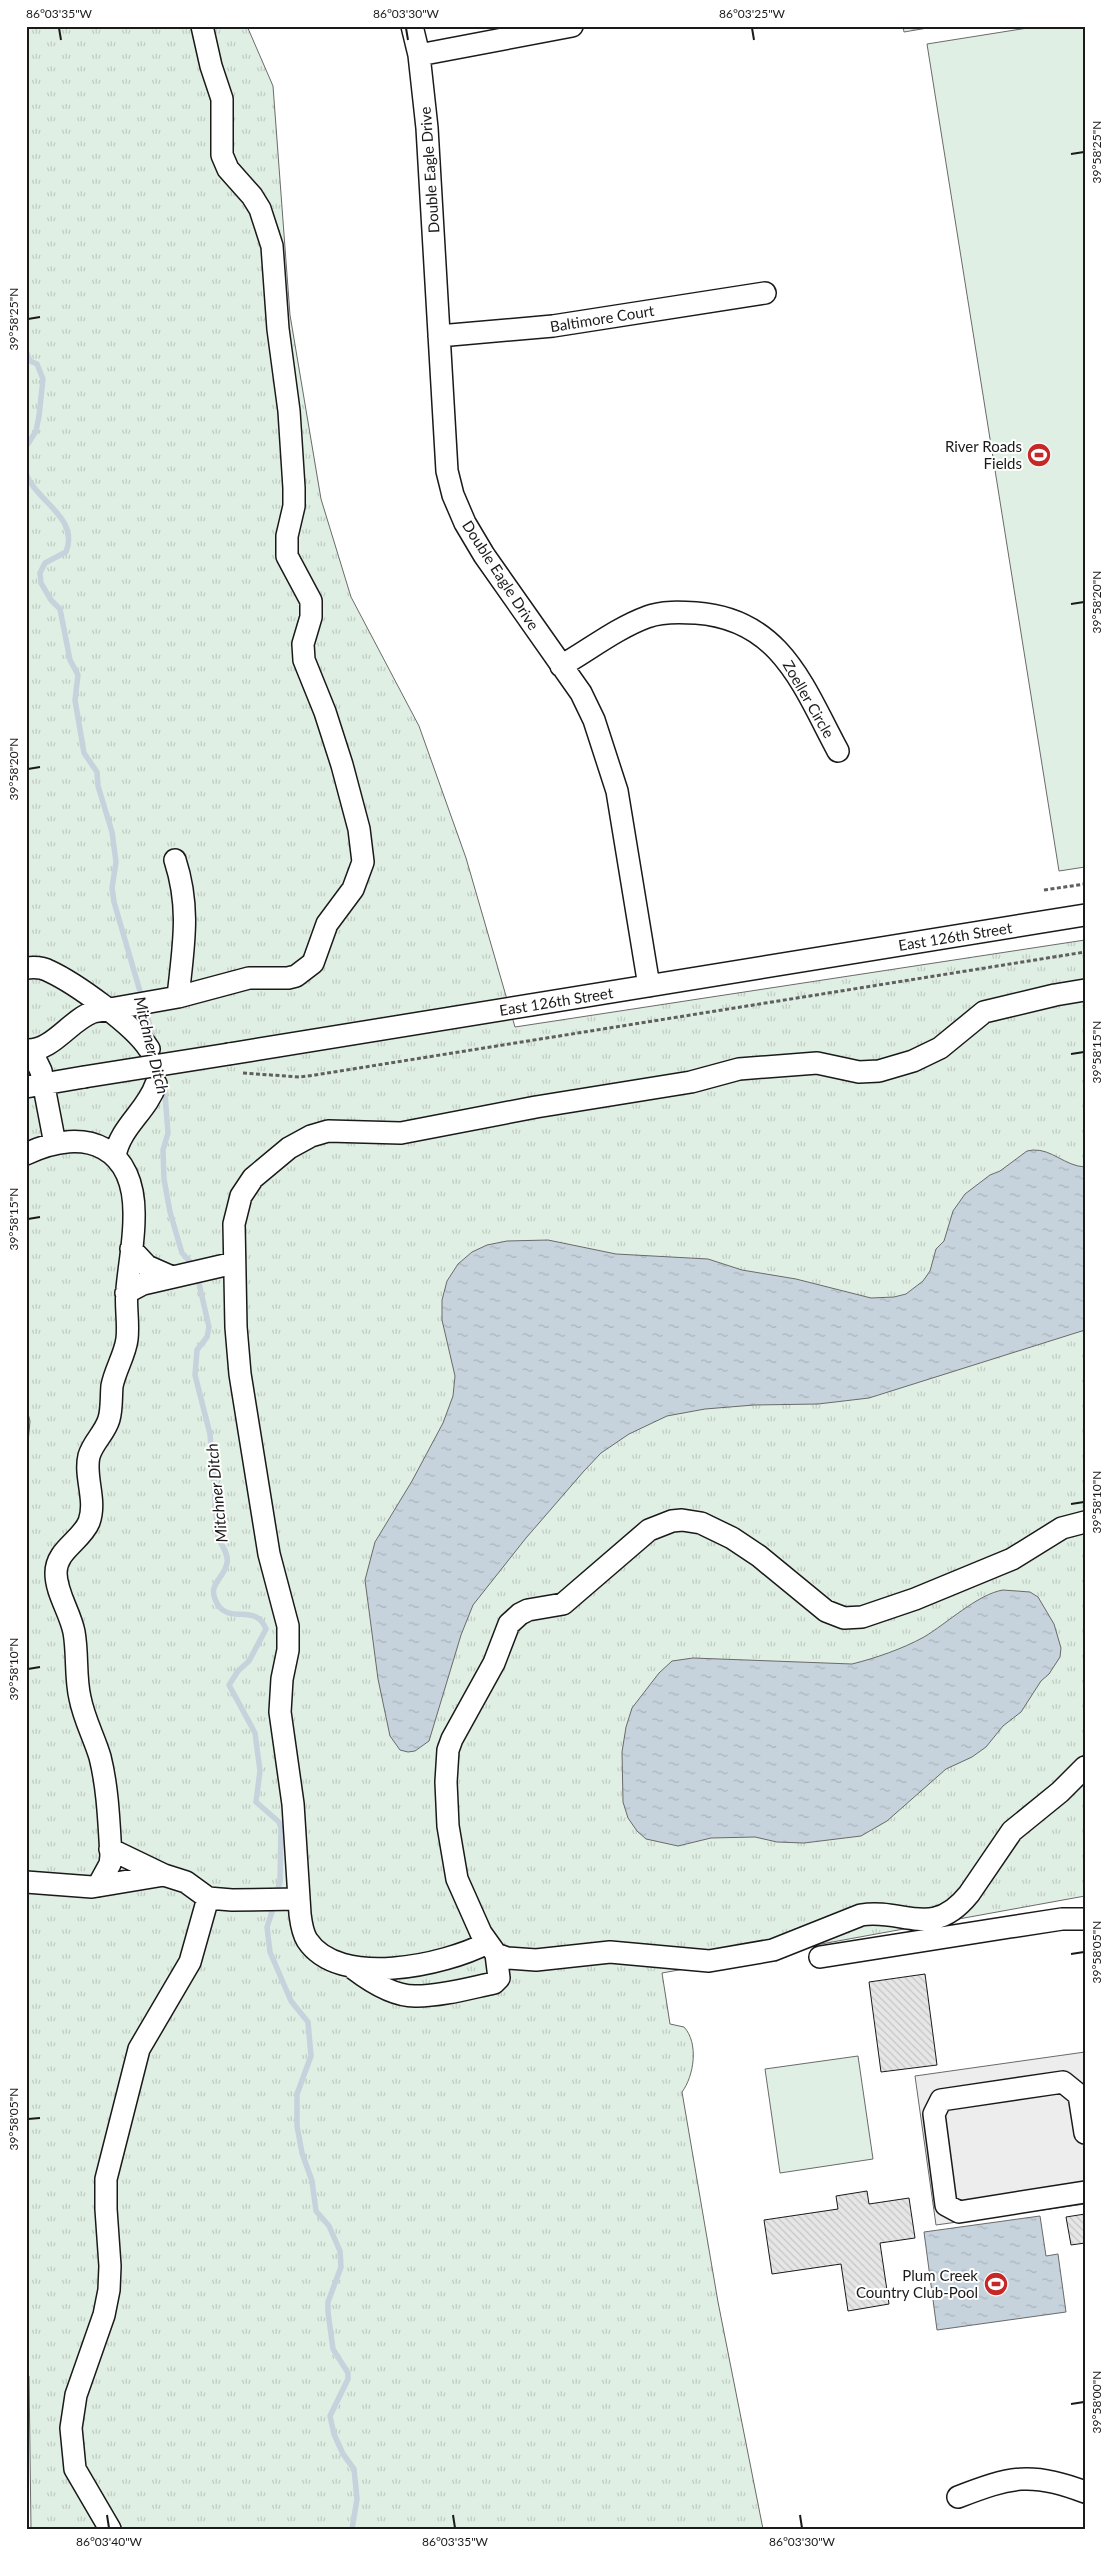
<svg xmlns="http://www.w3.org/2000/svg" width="1111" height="2555" font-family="Lato,sans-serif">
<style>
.grass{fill:url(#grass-tufts);stroke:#6a6a6a}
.forest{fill:url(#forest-firs);stroke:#6a6a6a}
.green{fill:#e0efe3;stroke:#6a6a6a}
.parking{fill:#ededed;stroke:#6a6a6a}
.water{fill:url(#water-ripples);stroke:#6a6a6a}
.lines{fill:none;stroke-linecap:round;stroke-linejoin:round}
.stream{stroke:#c6d2dc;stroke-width:5.5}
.building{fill:url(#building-back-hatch);stroke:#1a1a1a}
.minor-casing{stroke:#1a1a1a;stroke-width:24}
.path{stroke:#5f5f5f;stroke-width:3;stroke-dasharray:4 2.5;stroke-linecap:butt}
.minor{stroke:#fff;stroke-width:21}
.minor-bridge-casing{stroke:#1a1a1a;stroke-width:24;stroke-linecap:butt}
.minor-bridge{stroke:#fff;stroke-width:21}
.ticks{fill:none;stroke:#1a1a1a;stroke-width:2}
.labels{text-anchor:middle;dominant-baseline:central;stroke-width:4;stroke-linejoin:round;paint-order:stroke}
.street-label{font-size:15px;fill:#1a1a1a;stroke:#fff}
.poi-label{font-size:15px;fill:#1a1a1a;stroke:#fff;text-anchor:end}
.water-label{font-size:16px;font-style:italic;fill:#1a1a1a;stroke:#fff}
.neatline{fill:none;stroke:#1a1a1a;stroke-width:2}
.ticks-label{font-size:12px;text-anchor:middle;fill:#1a1a1a}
</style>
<defs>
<pattern id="grass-tufts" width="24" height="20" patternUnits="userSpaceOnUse" patternTransform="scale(1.25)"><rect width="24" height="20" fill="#e0efe3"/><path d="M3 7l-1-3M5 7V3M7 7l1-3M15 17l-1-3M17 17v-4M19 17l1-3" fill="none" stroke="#c0ccc2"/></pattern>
<pattern id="forest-firs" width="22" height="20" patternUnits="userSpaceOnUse" patternTransform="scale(1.25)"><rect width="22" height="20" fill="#e0efe3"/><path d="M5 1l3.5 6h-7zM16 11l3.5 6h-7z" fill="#c0ccc2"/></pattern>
<pattern id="water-ripples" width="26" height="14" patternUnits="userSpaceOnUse" patternTransform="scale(1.25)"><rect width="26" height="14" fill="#c6d2dc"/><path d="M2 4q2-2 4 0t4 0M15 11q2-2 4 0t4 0" fill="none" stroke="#aab4bc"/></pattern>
<pattern id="building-back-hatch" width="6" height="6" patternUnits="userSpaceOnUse" patternTransform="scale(1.25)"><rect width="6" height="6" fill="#e6e6e6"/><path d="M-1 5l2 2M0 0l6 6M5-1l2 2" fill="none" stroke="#c5c5c5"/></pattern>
</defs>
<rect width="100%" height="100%" fill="#fff"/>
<path class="grass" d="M26,26H247L273,86L290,315L321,499L351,597L419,726L466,858L515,1027L1085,940V1896L662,1973L670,2024L684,2027C699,2043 694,2076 682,2092L718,2302L763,2529H31L29,2376H26Z"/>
<path class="forest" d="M903,26H939L904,32Z"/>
<path class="green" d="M1040,26H1085V867L1059,871L927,44Z
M858,2056L873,2159L780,2173L765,2069Z"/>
<path class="parking" d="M1085,2052V2204L936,2225L915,2076Z"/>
<path class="water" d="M1033,1150C1052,1149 1065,1166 1085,1167V1330L869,1398L818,1404L754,1405L705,1409L667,1416L629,1434L601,1453L584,1471L526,1538L473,1605L461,1635L429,1741L415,1751L408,1752L400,1750L390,1736L378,1679L365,1580L375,1542L412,1481L443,1423L453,1396L455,1376L442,1320V1300L447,1281L458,1264L472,1252L487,1245L507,1241L548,1240L616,1254L708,1259L742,1270L796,1279L871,1298L894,1297L906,1294L923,1281L930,1271L936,1249L944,1241L953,1211L965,1194L990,1175L1000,1171L1027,1151Z
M26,1406L30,1421L26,1464Z
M1003,1590L1030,1592L1038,1597L1054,1624L1061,1648L1060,1657L1049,1674L1041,1681L1021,1712L1003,1726L986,1747L972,1757L946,1769L887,1821L861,1836L804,1843L777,1842L755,1837L711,1838L678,1846L646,1839L637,1831L628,1818L623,1802L622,1752L626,1727L632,1708L659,1673L672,1661L693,1658L852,1664C876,1658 902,1649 924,1637C946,1624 978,1594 1003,1590Z
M1040,2216L1046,2256L1058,2254L1066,2312L937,2330L924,2232Z"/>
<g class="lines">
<path class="stream" d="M26,351L30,361L37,364L43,379L39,416L36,431L26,447
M26,473C34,500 80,517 66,552L45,563L40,573L41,583L51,600L60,609L70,660L78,675L75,700L84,753L97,772L98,786L112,832L116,862L112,888L114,902L155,1043
M164,1081L168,1133L163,1150L164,1179L170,1212L182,1253L194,1266
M197,1275L209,1327L207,1337L197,1350L195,1375L210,1434L218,1538C222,1545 229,1555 227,1563C224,1580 205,1584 218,1605C231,1624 256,1603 266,1629L249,1661L238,1671L229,1685L255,1733L260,1771L256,1802L279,1822L281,1828L280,1882L276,1894
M275,1903L267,1927L270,1952L291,2001L308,2022L311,2056L297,2094V2126L302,2153L312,2181L316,2211L329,2226L340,2251L341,2267L328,2302V2312L333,2349L348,2373V2379L330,2416L334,2434L343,2454L354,2469L357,2499L352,2529"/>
</g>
<path class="building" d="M925,1974L937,2065L881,2072L869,1982Z
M867,2191L869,2204L909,2198L915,2238L880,2243L889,2304L848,2311L841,2264L772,2274L764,2220L838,2209L836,2196Z
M1085,2214V2243L1071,2245L1066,2217Z"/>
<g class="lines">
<g class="minor-casing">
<path id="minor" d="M412,26L419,55L427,128L447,471L453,495L465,523L484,555L581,693L594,720L617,791L649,986
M419,55L572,26
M439,336L553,326L765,293
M561,666C589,650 617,628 647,617C662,611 681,612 696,613C781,619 803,686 838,751
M175,860C191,909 183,948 178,997
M26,968C34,967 42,967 49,971C75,983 134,1025 149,1049
M26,1050C52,1052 70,1020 93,1012L178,997L249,978H288L296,976L313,963L327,924L353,889L363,862L359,829L342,765L325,712L304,660L303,644L311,617V601L287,556V536L294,506V488L289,411L278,329L272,246L260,209L252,196L228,169L222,155V99L211,66L202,26
M31,1050L41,1071L55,1144
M229,1054L1085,915
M26,1087L84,1077
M26,1154C87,1125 136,1147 134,1218C134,1242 129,1266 127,1289C125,1305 129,1322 127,1339C125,1355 115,1370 112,1386C111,1397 112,1409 109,1419C105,1433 93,1442 89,1456C84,1477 97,1500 89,1522C81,1541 56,1550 56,1573C56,1593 70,1612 74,1632C78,1654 75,1677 80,1698C84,1719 94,1737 100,1757C108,1789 109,1824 111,1856L110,1864L98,1886
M115,1156C120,1127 147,1111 156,1084
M131,1249L147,1266L172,1277
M126,1293L143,1284L234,1263
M1085,1522L1062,1528L1012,1559L915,1599L862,1617L844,1618L826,1611L759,1556L732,1538L701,1523L682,1520L672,1521L649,1530L563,1604L528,1610L520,1614L509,1624L494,1663L452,1739L448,1750L446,1782L448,1826L457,1879L481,1933L496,1954L507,1958L536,1960L610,1952L709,1961L773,1950L861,1915C904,1908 932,1940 969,1894L1012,1831L1060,1792L1085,1767
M110,1849L164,1875
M26,1882L92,1887L164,1875L186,1882L208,1898L232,1900L299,1899
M487,1943C445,1965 339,1989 307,1940C302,1932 301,1922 300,1914L293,1804L280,1712L282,1679L288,1650V1626L269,1554L240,1374L236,1327L234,1224L241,1196L253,1178L289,1148L311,1136L328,1131L401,1133L536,1107L691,1082L739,1069L817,1063L859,1072L879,1071L913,1061L940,1048L984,1012L1055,995L1085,990
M820,1957L1010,1927L1062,1919H1085
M354,1969C371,1982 395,1997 417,1996C442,1996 470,1988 494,1983L499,1978L496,1954
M1085,2133L1079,2095L1063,2082L941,2100L934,2114L946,2205L959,2212L1085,2192
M958,2497C1010,2477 1031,2471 1085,2492
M110,2529L75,2469L71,2428L76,2395L104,2315L109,2290L110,2266L106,2209V2179L139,2049L190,1962L208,1898"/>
</g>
<path class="path" d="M1044,890L1085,884
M243,1073L299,1077L315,1075L1085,952"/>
<use href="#minor" class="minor"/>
<g class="minor-bridge-casing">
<path id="minor-bridge" d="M84,1077L229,1054"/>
</g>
<use href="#minor-bridge" class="minor-bridge"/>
</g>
<path class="ticks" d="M59,28L61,40M406,28L408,40M752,28L754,40M1071,154L1084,152M28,319L40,317M1071,604L1084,602M28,769L40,767M1071,1054L1084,1052M28,1219L40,1217M1071,1504L1084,1502M28,1669L40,1667M1071,1954L1084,1952M28,2119L40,2118M1071,2404L1084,2402M107,2515L109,2528M453,2515L455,2528M800,2515L802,2528"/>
<defs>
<g id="stadium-disc" transform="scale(1.25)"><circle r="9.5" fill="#c62828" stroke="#fff"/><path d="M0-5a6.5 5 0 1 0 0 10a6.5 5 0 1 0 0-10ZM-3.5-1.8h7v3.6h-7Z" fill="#fff"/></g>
</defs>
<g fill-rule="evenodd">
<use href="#stadium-disc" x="1039" y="455"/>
<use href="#stadium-disc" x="996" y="2284"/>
</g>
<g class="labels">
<g class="street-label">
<text transform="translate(429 170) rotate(-94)">Double Eagle Drive</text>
<text transform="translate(602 318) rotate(-9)">Baltimore Court</text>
<text transform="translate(501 575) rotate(57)">Double Eagle Drive</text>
<text transform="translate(809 699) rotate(60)">Zoeller Circle</text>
<text transform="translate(955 936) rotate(-9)">East 126th Street</text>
<text transform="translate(556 1001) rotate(-9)">East 126th Street</text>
</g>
<g class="poi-label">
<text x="1022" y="446">River Roads<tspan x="1022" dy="17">Fields</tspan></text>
<text x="978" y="2275">Plum Creek<tspan x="978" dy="17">Country Club-Pool</tspan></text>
</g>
<g class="water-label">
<text transform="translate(152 1045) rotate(76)">Mitchner Ditch</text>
<text transform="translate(216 1493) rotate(-96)">Mitchner Ditch</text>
</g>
</g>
<rect width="1111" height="2555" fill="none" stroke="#ffffff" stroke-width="55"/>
<rect x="28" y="28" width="1056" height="2500" class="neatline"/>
<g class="ticks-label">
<text x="59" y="18">86°03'35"W</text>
<text x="406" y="18">86°03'30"W</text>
<text x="752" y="18">86°03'25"W</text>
<text transform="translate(1097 152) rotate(-90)" y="4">39°58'25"N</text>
<text transform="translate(14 319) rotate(-90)" y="4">39°58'25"N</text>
<text transform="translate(1097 602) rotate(-90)" y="4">39°58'20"N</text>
<text transform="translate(14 769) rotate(-90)" y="4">39°58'20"N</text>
<text transform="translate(1097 1052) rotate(-90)" y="4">39°58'15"N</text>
<text transform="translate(14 1219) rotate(-90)" y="4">39°58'15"N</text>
<text transform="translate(1097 1502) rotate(-90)" y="4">39°58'10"N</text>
<text transform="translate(14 1669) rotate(-90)" y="4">39°58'10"N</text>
<text transform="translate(1097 1952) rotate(-90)" y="4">39°58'05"N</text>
<text transform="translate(14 2119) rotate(-90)" y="4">39°58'05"N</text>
<text transform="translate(1097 2402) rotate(-90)" y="4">39°58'00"N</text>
<text x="109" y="2546">86°03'40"W</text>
<text x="455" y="2546">86°03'35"W</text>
<text x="802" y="2546">86°03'30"W</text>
</g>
</svg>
